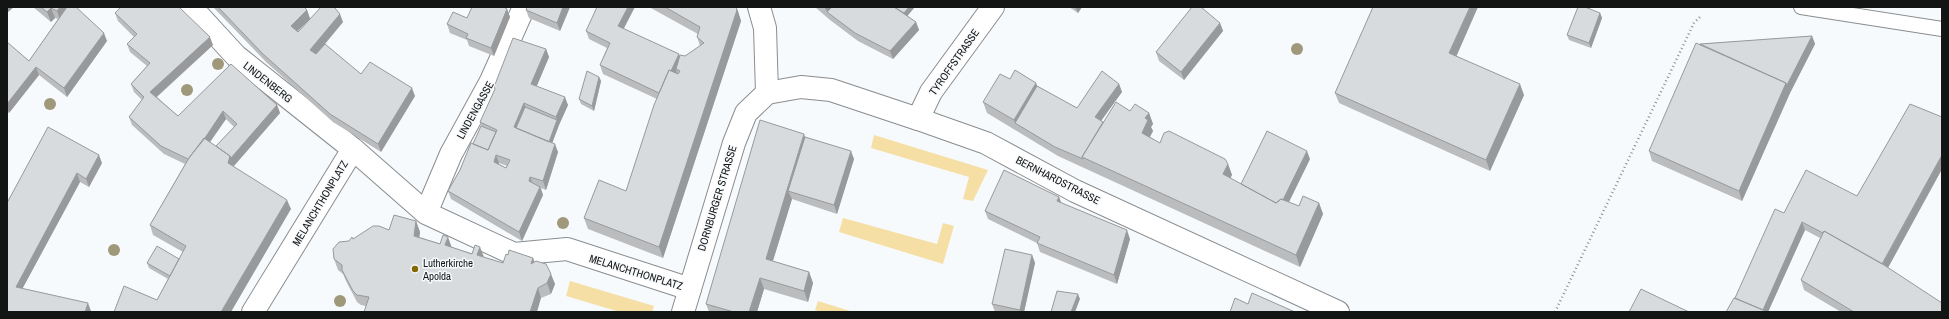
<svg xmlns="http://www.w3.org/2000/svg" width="1949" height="319" font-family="'Archivo Narrow',sans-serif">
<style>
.green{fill:#f5dfa5}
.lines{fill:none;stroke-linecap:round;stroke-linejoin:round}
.lane-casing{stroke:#8a8d8f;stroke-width:16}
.street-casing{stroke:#8a8d8f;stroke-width:24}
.secondary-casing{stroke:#8a8d8f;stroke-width:24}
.path{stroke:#8d8f91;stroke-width:2.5;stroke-dasharray:1 3;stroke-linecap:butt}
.lane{stroke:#fff;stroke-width:14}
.street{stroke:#fff;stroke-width:22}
.secondary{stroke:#fff;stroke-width:22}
.tree{fill:#a0987b}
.wall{fill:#babcbe;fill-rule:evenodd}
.shaded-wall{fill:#97999b}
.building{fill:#d8dbdd;stroke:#97999b;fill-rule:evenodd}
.poi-dot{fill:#856803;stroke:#f7fafc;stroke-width:1.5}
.labels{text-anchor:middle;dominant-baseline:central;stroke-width:3;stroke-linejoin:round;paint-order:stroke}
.street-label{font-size:11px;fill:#131414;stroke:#f7fafc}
.poi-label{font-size:11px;fill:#131414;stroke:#f7fafc;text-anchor:start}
</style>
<rect width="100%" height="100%" fill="#f7fafc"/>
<path class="green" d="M874,135L988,170L973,201L963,199L969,177L871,148Z
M843,218L937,244L943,223L954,226L943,264L839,232Z
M570,281L654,306L652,312H620L566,296Z
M818,301L853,312H821L815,310Z"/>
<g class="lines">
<g class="lane-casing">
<path id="lane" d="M1801,7L1942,29"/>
</g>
<g class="street-casing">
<path id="street" d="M191,7L236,56L353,149L426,213L514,254L567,249L690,289
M759,7L765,28L767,93
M918,119L986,143L1075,191L1338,312
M426,213L451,154L491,81L524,7
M253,312L353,149"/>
</g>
<g class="secondary-casing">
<path id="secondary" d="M683,312L734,143L746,113L767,93L801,87L831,90L918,119L931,92L993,7"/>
</g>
<path class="path" d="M1555,312L1694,23L1701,16"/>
<use href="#lane" class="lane"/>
<use href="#street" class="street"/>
<use href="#secondary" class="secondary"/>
</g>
<g class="tree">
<circle cx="1297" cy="49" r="6"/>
<circle cx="218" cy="64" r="6"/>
<circle cx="187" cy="90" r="6"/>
<circle cx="50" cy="104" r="6"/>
<circle cx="563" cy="223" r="6"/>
<circle cx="114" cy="250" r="6"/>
<circle cx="340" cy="301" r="6"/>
</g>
<path class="wall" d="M33,7H76L107,41L67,97L39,75L9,113L7,111V42L29,61L58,19L55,18L51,22Z
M213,7H304L307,10L310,18L343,22L321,49L361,74L415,96L381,152L333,122L266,62ZM308,21L298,32H297Z
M527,7H570L560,31L529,18L526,10Z
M649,7H736L741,21L663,258L588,229L584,218L626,191L657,99L603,74L600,65L607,48L589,39L586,31L624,29L680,56H685L700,46L697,37L698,34Z
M815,7H914V8L907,16L916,22L919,30L893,59L858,41L830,20Z
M1069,7H1082L1078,13Z
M507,9L510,17L494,56L469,46L467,40L450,33L447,24L467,18Z
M115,13L213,45L157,97L178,116L277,105L280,113L233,166L291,209L157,300L168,279L149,268L147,263L179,259L183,252L153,235L150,225L185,164L164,154L132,125L129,117L142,100L134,92L131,84L147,66L130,52L127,44L134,37L118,21ZM226,119L234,127L216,146L210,142Z
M1600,13L1602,18L1591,48L1569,40L1567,35Z
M1220,23L1223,31L1184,80L1159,61L1156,52Z
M1812,36L1815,44L1790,93L1742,201L1652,161L1649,151L1700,44Z
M546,49L549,57L537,86L568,105L559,125L552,143L558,152L546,190L541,188L543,195L522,241L451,199L448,191L460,170L473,144L481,126L480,122ZM499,163L507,166L506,168L499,164Z
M1457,56L1524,95L1490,171L1339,103L1335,93Z
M599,77L601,81L594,111L581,104L579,99Z
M1036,83L1037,86L1077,108L1119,84L1122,92L1101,121L1103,122L1130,111L1149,113L1153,124L1151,127L1153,131L1150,137L1160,143L1228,164L1232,175L1230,178L1241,184L1310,159L1289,202L1299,206L1319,203L1323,214L1300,267L1058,156L987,113L983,102Z
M1942,117V169L1888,268L1942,312H1841L1804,290L1801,280L1820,238L1805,230L1768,312L1735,298L1784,213L1857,196Z
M805,137L854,159L837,214L792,199L773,261L809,272L813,283L808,302L764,289L757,312H709L706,304Z
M102,163L89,187L80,182L22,289L91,311L7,312V203Z
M1059,197L1061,203L1130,239L1117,284L1040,252L1037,243L988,219L985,211Z
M416,221L420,232L419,237L503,263L508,255L533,258L534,262L555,284L551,294L541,298L366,306L361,305L357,302L346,281L343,274L338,270L334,259L349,241L353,239L389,230Z
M1032,255L1035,263L1024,312H995L992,304Z"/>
<path class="shaded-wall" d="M7,7H14L7,13Z
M60,7H69L60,20L57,11Z
M563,7H570L560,31L557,23Z
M628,7H635L621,34L618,26Z
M736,7L738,11L741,21L663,258L659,247Z
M828,7H842L827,12L830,20L826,9Z
M909,7H914V8L904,20L902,15Z
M1075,7H1082L1078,13Z
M1470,7H1478L1453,64L1449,53Z
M51,8L55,18L51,22L47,12Z
M507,9L510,17L494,56L491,48Z
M307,10L310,19L294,34L291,26Z
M1600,13L1602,18L1591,48L1589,43Z
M340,14L343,22L313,58L310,50Z
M916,22L919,30L893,59L890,51Z
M1220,23L1223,31L1184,80L1181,72Z
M104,33L107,41L67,97L64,88Z
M1812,36L1815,44L1790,93L1742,201L1739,191L1786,83Z
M210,37L213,45L153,100L150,92Z
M546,49L549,57L534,92L531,84Z
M679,54L682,62L676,69L677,73L663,102L660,94Z
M36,67L39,75L9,113L7,106V104Z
M599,77L601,81L594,111L592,106Z
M1036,83L1040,94L1015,123L1014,120Z
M1119,84L1122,92L1098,125L1095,117Z
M1520,84L1524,95L1490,171L1486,160Z
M412,88L415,96L381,152L378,144Z
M565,97L568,105L559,125L550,149L548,144L557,120L556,117Z
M524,103L527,111L518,132L514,127Z
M277,105L280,113L234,166L228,163L230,156Z
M223,111L226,119L192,168L189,160Z
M1149,113L1153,124L1151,127L1153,131L1146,144L1142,133L1145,118Z
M804,134L808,145L788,191L792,199L770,270L766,259Z
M555,144L558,152L546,190L543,181Z
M851,151L854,159L837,214L834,205Z
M1307,151L1310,159L1285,210L1277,206Z
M99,155L102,163L89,187L86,179Z
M496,155L499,163L497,170L494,162Z
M1942,155V169L1885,273L1882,265Z
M1228,164L1232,175L1227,185L1223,174Z
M77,173L80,182L19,295L16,287Z
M530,177L533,185L529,181Z
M540,187L543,195L522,241L519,232Z
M1059,197L1062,205L1057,201Z
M287,200L291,209L231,312H221Z
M1319,203L1323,214L1300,267L1296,255Z
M416,221L420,232L418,246L414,236Z
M1802,222L1805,230L1768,312H1762Z
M1127,230L1130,239L1117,284L1114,275Z
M448,237L452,248L445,245Z
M480,247L484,257L477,255Z
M1032,255L1035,263L1024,312H1021L1020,310Z
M533,258L537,268L531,264Z
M809,272L813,283L808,302L804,291Z
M551,274L555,284L551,294L547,283Z
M760,278L764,289L757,312H749Z
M538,288L541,298L537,312H530Z
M1078,294L1080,299L1075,312H1071Z
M88,303L91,311L90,312H85Z"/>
<path class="building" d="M41,7H60L57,11L51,8L47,12Z
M67,7H76L104,33L64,88L36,67L7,104V42L29,61Z
M121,7H179L210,37L150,92L178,116L231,64L277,105L231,158L230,156L216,146L237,124L223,111L205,138L188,159L161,146L129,117L144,97L131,84L150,63L127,44L137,34L115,13Z
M218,7H304L307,10L291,26L298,32L321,7H334L340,14L310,50L316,54L325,44L361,74L370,62L412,88L378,144L330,114L263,54Z
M472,7H504L507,9L491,48L466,38L468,34L447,24L453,12L467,18Z
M527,7H563L557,23L526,10Z
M597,7H628L618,26L679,54L671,71L669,70L659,93L600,65L610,43L586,31Z
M665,7H736L737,10L659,247L584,218L599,180L626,191L654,105L669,70L678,74L680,71L676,69L680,55L685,56L704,43L697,37L700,27Z
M824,7H828L826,9Z
M832,7H894L916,22L890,51L855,33L827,12Z
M894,7H909L904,13Z
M1192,7H1201L1220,23L1181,72L1156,52Z
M1373,7H1470L1449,53L1520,84L1486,160L1335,93Z
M1578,7H1585L1600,13L1589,43L1567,35Z
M1812,36L1787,85L1786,83L1700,44Z
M513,38L546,49L531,84L565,97L556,117L524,103L514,127L555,144L543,181L530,177L529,181L540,187L519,232L448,191L460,170L471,143L488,150L497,130L480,122L495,89L494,87ZM496,155L510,160L506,168L494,162Z
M1696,43L1786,83L1739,191L1649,151Z
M1015,70L1036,83L1014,120L983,102L1000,74L1010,79Z
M587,71L599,77L592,106L579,99Z
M1102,71L1119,84L1095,117L1103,122L1082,157L1083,159L1055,147L1015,123L1037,86L1077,108Z
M1116,102L1130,111L1135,104L1149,113L1145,118L1148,120L1142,133L1160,143L1164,133L1169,131L1225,159L1228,164L1223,174L1276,203L1281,199L1299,206L1303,196L1319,203L1296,255L1082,157Z
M1910,104L1942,117V155L1882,264L1824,231L1823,233L1802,222L1763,310L1735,298L1775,209L1784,213L1806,170L1857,196Z
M525,107L557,120L549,142L516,128Z
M760,120L804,134L766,259L809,272L804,291L760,278L749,312H734L706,304Z
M481,126L496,132L488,150L473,144Z
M48,127L99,155L86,179L77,173L16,287L88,303L85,312H7V203Z
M1267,131L1307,151L1283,200L1281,199L1276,203L1241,184Z
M805,137L851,151L834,205L788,191Z
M204,138L230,156L228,163L287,200L221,312H114L124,286L157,300L186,246L150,225L189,158Z
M1004,170L1059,197L1057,201L1127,230L1114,275L1037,243L1040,237L985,211Z
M394,215L416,221L414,236L440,244L443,235L448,237L445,245L472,254L475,245L480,247L477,255L503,263L506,254L508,255L509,250L533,258L531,264L536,261L546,264L551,274L547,283L538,288L530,312H364L369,297L357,295L353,291L342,270V265L334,259L333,249L339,242L349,241L352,237L353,239L373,226H379L389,230Z
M1824,231L1881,263L1942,303V312H1854L1801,280Z
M157,246L179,259L170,276L147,263Z
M1005,249L1032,255L1020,310L992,304Z
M1641,289L1689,312H1629Z
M1057,291L1078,294L1071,312H1051Z
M1252,293L1295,312H1230L1235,298L1248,304Z
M1734,298L1768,312H1726Z"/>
<circle class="poi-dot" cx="415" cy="269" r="4"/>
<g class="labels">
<g class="street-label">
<text transform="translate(954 62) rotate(-55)">TYROFFSTRASSE</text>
<text transform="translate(268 82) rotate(38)">LINDENBERG</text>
<text transform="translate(475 110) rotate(-61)">LINDENGASSE</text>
<text transform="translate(1058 180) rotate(27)">BERNHARDSTRASSE</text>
<text transform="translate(717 198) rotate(-73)">DORNBURGER STRASSE</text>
<text transform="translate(320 203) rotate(-59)">MELANCHTHONPLATZ</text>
<text transform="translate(636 272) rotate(17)">MELANCHTHONPLATZ</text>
</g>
<g class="poi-label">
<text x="423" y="263">Lutherkirche<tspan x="423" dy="13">Apolda</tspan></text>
</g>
</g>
<rect width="1949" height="319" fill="none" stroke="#131414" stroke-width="16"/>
</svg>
